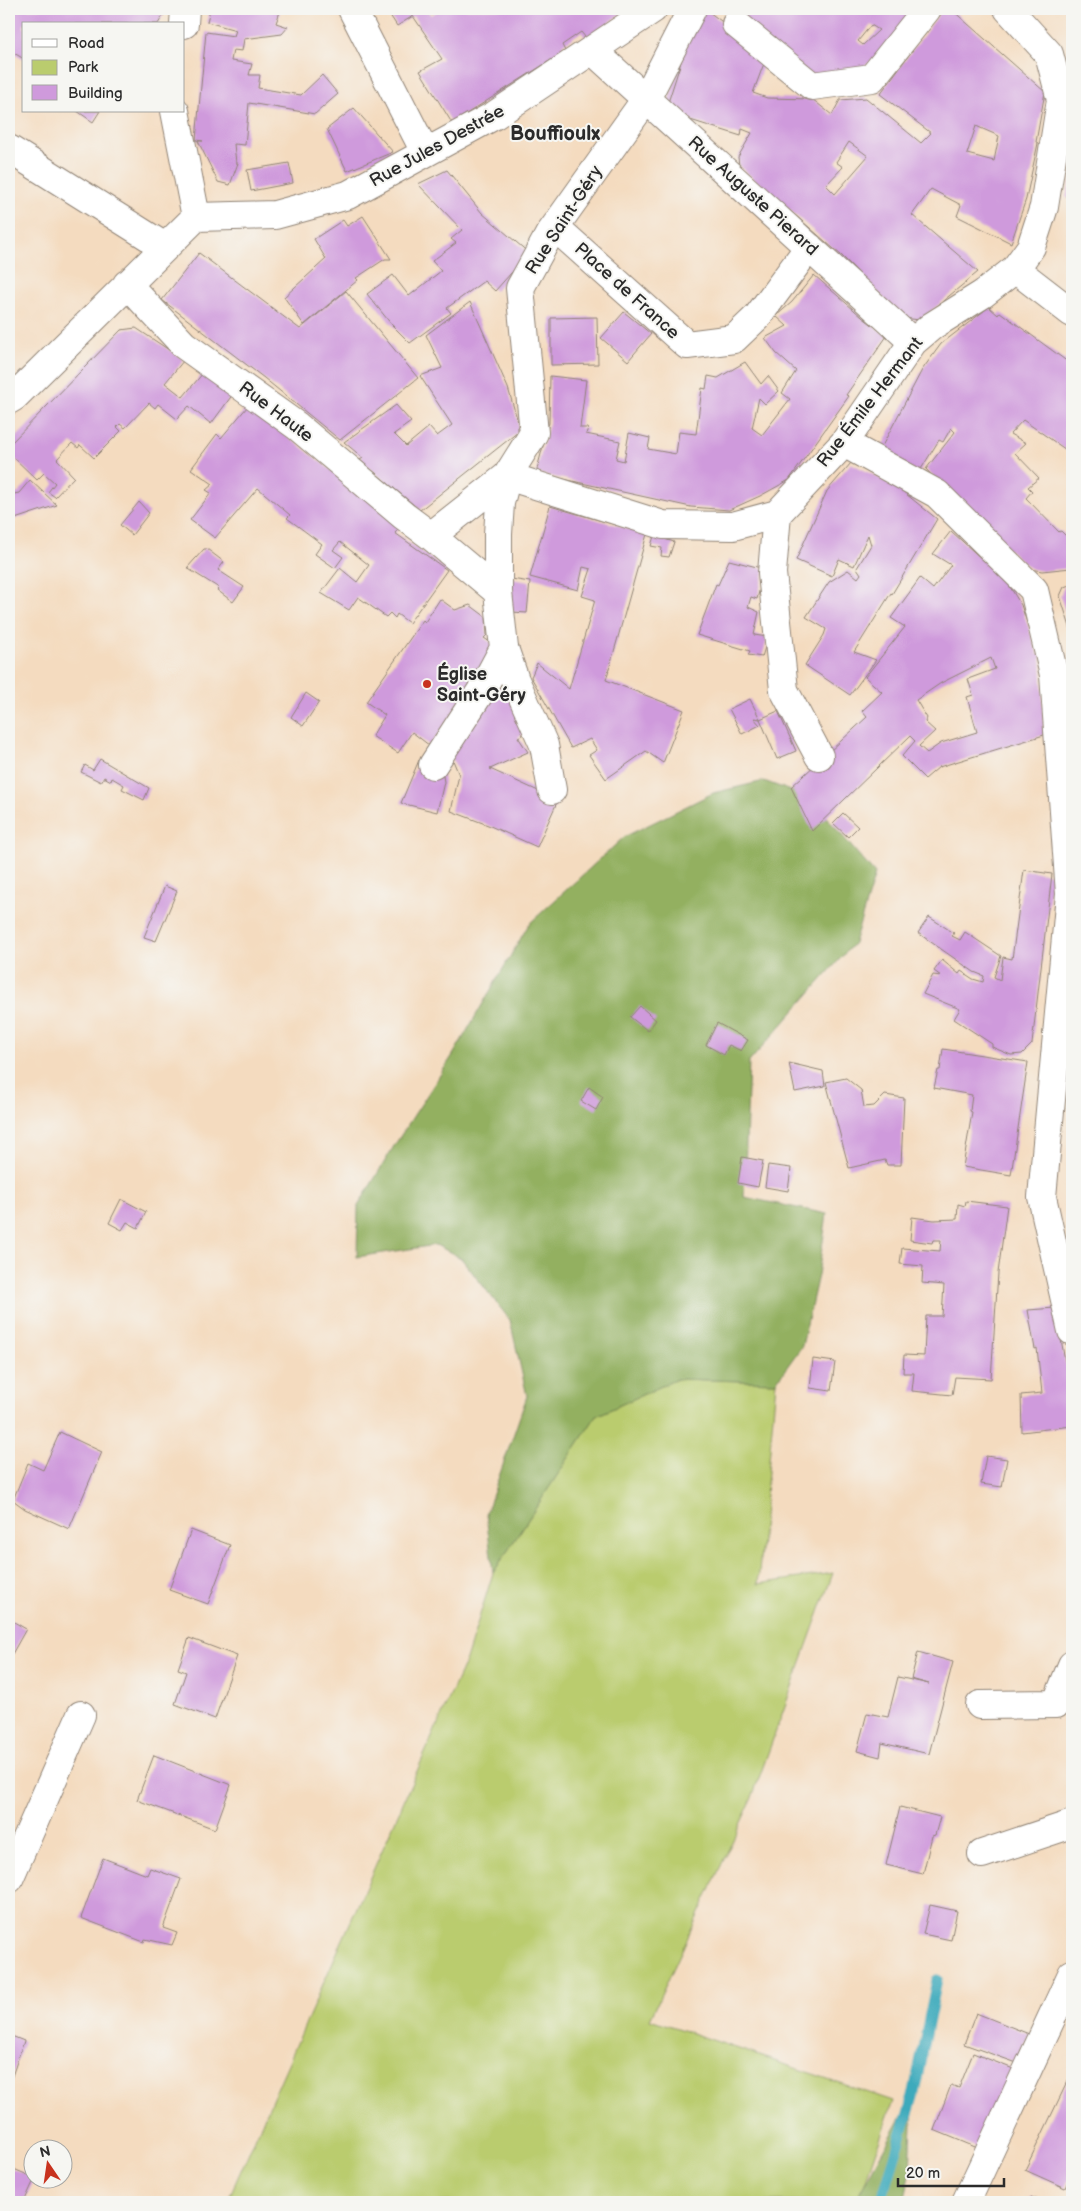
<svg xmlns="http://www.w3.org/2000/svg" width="1081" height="2211" font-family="'Balsamiq Sans',sans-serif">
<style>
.green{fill:#bacc6e;stroke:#727c4c}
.forest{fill:#93b061;stroke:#5f6e46}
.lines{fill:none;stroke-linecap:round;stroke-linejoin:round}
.stream{stroke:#3daabc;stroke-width:11}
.building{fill:#cf9adc;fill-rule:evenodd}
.minor-casing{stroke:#908375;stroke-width:30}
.minor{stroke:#fff;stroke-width:28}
.poi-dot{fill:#c8321e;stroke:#f6f6f2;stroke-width:2}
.labels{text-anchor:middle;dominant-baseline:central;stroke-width:4;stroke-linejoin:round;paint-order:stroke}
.street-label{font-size:18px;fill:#2b2b2b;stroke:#f6f6f2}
.poi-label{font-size:18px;font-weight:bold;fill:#2b2b2b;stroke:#f6f6f2;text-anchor:start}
.quarter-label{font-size:20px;font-weight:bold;fill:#2b2b2b;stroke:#f6f6f2}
</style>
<rect width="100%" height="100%" fill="#f6f6f2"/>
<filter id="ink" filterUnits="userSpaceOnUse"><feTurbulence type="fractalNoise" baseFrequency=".02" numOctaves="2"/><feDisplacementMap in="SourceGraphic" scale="10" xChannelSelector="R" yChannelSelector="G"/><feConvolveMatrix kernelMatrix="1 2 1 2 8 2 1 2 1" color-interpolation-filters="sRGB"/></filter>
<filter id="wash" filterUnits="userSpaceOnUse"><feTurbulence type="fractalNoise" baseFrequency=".0096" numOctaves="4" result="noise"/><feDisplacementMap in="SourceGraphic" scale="20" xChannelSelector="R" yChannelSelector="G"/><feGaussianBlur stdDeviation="1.12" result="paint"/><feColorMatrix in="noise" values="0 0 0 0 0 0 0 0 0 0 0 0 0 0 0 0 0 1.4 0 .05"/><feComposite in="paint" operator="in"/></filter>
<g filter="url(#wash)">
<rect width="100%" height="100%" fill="#f4dbbf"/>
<path class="green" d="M677,1379L776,1382L758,1584L833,1573L750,1803L650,2019L893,2101L864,2185L854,2202H227L466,1660L493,1573L596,1416Z"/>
<path class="forest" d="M764,781L810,798L875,874L854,943L749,1062L744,1197L827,1214L818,1275L802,1346L776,1382L677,1379L596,1416L493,1573L486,1514L527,1396L510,1320L461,1258L436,1245L357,1257L358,1206L394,1146L453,1055L529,924L624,837L713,793Z
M913,2097L910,2176L904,2202H854Z"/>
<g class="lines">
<path class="stream" d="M881,2202L913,2097L937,1980"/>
</g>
<g id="blocks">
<path class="building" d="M9,9H167L158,24H24V59L9,50Z
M210,9H286L284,11L281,9L276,23L288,27L282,34L244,39L242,51L233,50L231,61L252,64L249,75H260L258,88L301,95L322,75L338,94L315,114L249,103L245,145L234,144L236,163H238L230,185L218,182L198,141H203L196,140L206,32L234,36L236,30L207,22Z
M386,9H426L431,15L441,9H629L586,38L581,32L562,45L565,51L452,123L420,71L442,59L413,16L397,26Z
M705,9L769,57L763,66L753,93L767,98L812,99L832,115L840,100L866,98L921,143L931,133L880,94L943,9H951L1045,92L1036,142L1038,143L1026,199L1011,243L957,216L961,205L931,189L912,215L978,272L920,320L903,318L842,256L739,166L738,157L752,133L742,129L741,136L665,112L688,40ZM976,126L999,136L994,161L967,154ZM849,142L868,156L835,194L826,185L843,167L836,162Z
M728,9H923L894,45L859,70L818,81L760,37ZM871,25L879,30L863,45L858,41Z
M354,108L393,152L347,171L327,129Z
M77,111H100L93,122Z
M1072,123V144L1067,141Z
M289,163L293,183L251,191L247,170Z
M447,170L482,213L529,253L495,291L484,281L447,308L451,313L410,343L392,325L367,294L393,275L409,296L441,271L432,261L456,243L451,239L462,230L418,184Z
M1072,177V200L1066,197Z
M363,216L391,259H385L356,278L358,280L304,325L284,297L326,259L314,239L343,220L347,226Z
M199,253L300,329L346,291L418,378L340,440L264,378L162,300Z
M814,275L862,317L887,336L846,395L849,396L789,480L760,496L729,510L691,507L536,473L549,423L550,376L586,380L580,428H588L586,434L620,441L616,459L624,461L629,433L650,438L648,449L676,454L679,432L696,434L702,388L706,389L708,376L718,378L745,362L761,384L768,376L779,391L765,404L759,398L752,428L762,435L790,399L782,393L796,371L776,353L765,338L787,326L776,316L792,302Z
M470,302L508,388L518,422V432L420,510L360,460L363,458L344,442L396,405L411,422L394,434L406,446L429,427L437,436L452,425L420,376L442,368L426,335Z
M989,307L998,315L1000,312L1072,365V454L1023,420L1010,434L1026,443L1015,453L1039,478L1028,487L1032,491L1026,498L1059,532L1061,531L1072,542L1071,568L1042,571L1031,569L959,505L926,469L955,432L951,428L943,442L939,440L918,474L880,450L922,370L941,344Z
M624,312L651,334L628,361L601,338Z
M597,317L598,364L551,365V318Z
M136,328L184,360L165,383L183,397L203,373L233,394L211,424L189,406L177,419L158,404L155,408L149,403L125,428L120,424L117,427L121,431L94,458L80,445L78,448L72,443L57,459L74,477L55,497L48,492L55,483L44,473L37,480L9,453V445L121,330Z
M248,406L402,525L395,533L447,570L409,623L397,614L395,618L390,613L386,617L358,597L349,610L321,593L340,568L357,582L369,565L340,542L333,550L343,557L335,568L315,554L322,544L287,518L290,515L258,488L215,538L190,520L211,493L206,490L213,484L191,469L217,434L221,438Z
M851,463L901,490L937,519L892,594L891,593L854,652L876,660L850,695L805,665L824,635L826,629L806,617L829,582L848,570L858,578L861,574L857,568L871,545L868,535L854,566L839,559L832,576L796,560L827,491Z
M30,480L57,505L9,521V495L19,493Z
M139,502L149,513L132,535L120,525Z
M550,506L647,534L606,680L684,710L663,763L646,751L606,779L589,755L597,750L590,739L571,748L531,677L537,663L569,689L595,600L582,596L591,569L583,567L578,590L530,577Z
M951,531L1007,582L1021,605L1038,655L1041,653L1044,735L939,767L925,779L902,756L915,741L910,736L812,831L791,787L867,717L862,711L882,692L865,677L905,627L891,618L920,578L933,589L951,565L933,554ZM991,658L995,669L968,679L973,695L967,697L977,732L941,743L927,753L919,746L935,731L925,722L927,718L916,700L941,683Z
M654,536L674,542L669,557L661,556L662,548L651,546Z
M204,549H207L224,562L218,570L244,587L233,602L217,590L219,588L187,568Z
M729,560L765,569L757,599L751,597L748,607L759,612L754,635L768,637L762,657L748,655L750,651L697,635L716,584L718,585Z
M505,578L530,582L527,613L512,612Z
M1072,584V633L1060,596L1064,587Z
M440,599L455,610L470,605L486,617L487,635L484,638L493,644L495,656L430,746L412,732L398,753L372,736L385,715L366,702L423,620L425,622Z
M498,687L512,690L532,730L518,737L528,752L490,769L558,800L537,847L488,825L451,811L459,775L450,753Z
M306,693L319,702L303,726L291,717Z
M750,699L760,719L754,718L760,725L742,734L729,709Z
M778,711L796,751L777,759L760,719Z
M100,759L149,788L144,800L122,789L124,785L112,778L111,781L104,777L101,782L81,772L85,765L93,770Z
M419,760L443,776L444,782L437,812L401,803Z
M843,813L858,827L848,837L833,823Z
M1024,870L1052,874L1032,1044L1022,1054L1011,1055L992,1047V1044L954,1019L960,1009L923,994L933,975L941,976L934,971L942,960L959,974L961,971L973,979L983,982L984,976L974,972L918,933L929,917L954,933L952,936L960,940L965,932L1001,956L994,977L1000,980L1003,957L1012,959Z
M165,886L177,891L156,941L144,937Z
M640,1006L656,1020L648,1031L630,1017Z
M717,1023L748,1040L741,1051L729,1045L724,1055L706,1045Z
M943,1049L1028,1062L1011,1175L963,1167L972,1112L970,1111L972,1095L934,1088L938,1070H940Z
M789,1063L823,1071L825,1086L795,1092Z
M846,1078L861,1090L864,1107L874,1106L885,1095L904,1098L901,1165H887L885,1160L849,1168L826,1082Z
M589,1087L603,1097L596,1110L581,1101Z
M742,1157L763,1161L758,1187L738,1183Z
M768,1165L791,1168L788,1191L765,1187Z
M121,1199L146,1212L138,1228L127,1222L122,1230L109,1223Z
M966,1201L1007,1206L998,1273L991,1379L955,1377L952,1395L912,1391L914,1373H903L904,1355L924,1356L926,1316H942L944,1285L922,1283L923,1266L900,1264L902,1248L940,1251L941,1240H933L932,1243L910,1240L912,1217L934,1220L957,1219L958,1204L965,1206Z
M1055,1308L1072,1397V1426L1022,1432L1021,1395L1042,1393L1037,1348L1035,1349L1028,1310Z
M813,1359L835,1362L831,1391L810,1388Z
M60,1432L102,1452L69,1529L25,1509L13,1500L28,1463L43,1470Z
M986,1456L1007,1459L1002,1487L981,1484Z
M191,1530L230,1545L208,1604L169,1590Z
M9,1619L26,1629L12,1654L9,1652Z
M189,1638L237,1656L215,1719L175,1704L186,1672L178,1669Z
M918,1652L953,1662L929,1754L882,1743L880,1757L857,1751L867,1713L888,1717L898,1677L929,1684L911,1679Z
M154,1755L231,1785L215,1829L137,1800Z
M900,1807L940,1817L935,1835L932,1836L923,1874L886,1865Z
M103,1858L147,1875L150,1868L181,1879L163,1928L177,1933L172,1945L145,1939L144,1942L81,1918Z
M930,1905L957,1911L951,1940L923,1934Z
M976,2013L1029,2034L1017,2063L964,2044Z
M9,2035L24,2041L9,2085Z
M973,2053L1016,2070L980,2149L934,2130L951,2085L959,2088Z
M1072,2072V2172L1065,2188L1025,2170Z
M9,2167L35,2178L24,2202H9Z
M1031,2197L1043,2202H1028Z"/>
</g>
</g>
<g filter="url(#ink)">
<use href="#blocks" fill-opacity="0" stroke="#908375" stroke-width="1"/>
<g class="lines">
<g class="minor-casing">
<path id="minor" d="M352,9L425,152
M184,24L185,9
M736,24L812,86L872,78L927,9
M592,50L913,342
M175,111L196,217
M9,149L165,247
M196,217L275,215L348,195L495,115L653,9
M555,227L687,345L734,339L758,316L809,247
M1015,269L1072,313
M127,284L184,345L297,426L404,516L431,536
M9,400L14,397L196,217
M844,443L937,494L1034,590L1054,675L1070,894L1042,1197L1072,1331
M507,476L663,525L733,526L777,514L844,443L913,342L932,326L983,294L1015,269L1031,247L1044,207L1061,100L1049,54L1008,9
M507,476L431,536L498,592V534L500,503L507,476L534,433L520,288L549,235L646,99L692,9
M777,514L772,573L784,690L819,756
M504,648L515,680L544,745L552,790
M433,765L481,691L504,648L498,592
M980,1705L1056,1704L1072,1665
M982,1854L1072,1824
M9,1879L81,1715
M966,2202L1072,1974"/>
</g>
<use href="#minor" class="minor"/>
</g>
</g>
<circle class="poi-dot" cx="427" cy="684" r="5"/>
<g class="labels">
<g class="street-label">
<text transform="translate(437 146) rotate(-29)">Rue Jules Destrée</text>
<text transform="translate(753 196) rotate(42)">Rue Auguste Pierard</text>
<text transform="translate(564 220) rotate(-57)">Rue Saint-Géry</text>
<text transform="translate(627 291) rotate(42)">Place de France</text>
<text transform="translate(870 402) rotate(-52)">Rue Émile Hermant</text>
<text transform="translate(276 412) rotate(37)">Rue Haute</text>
</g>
<g class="poi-label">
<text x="437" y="674">Église<tspan x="437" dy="21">Saint-Géry</tspan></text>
</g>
<g class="quarter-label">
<text x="555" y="134">Bouffioulx</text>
</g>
</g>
<rect width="1081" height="2211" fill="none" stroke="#f6f6f2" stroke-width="30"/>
<rect x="22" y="22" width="162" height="90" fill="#f6f6f2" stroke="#a5a5a2"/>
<rect x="32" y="39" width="25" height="8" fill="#ffffff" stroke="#a5a5a2"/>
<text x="68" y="48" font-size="15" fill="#2b2b2b">Road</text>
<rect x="32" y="60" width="25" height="15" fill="#bacc6e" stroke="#a5a5a2"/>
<text x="68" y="72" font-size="15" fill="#2b2b2b">Park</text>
<rect x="32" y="85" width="25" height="15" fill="#cf9adc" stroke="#a5a5a2"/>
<text x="68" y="98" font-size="15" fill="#2b2b2b">Building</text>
<g transform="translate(48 2164) rotate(347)"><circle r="24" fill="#f6f6f2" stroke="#a5a5a2"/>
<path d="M0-4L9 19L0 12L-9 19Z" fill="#c8321e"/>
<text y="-8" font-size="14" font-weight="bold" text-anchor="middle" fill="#2b2b2b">N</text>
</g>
<path d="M898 2178v8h106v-8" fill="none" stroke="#2b2b2b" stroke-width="2.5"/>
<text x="906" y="2178" font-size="15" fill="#2b2b2b" stroke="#f6f6f2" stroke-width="4" paint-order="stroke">20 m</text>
</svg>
